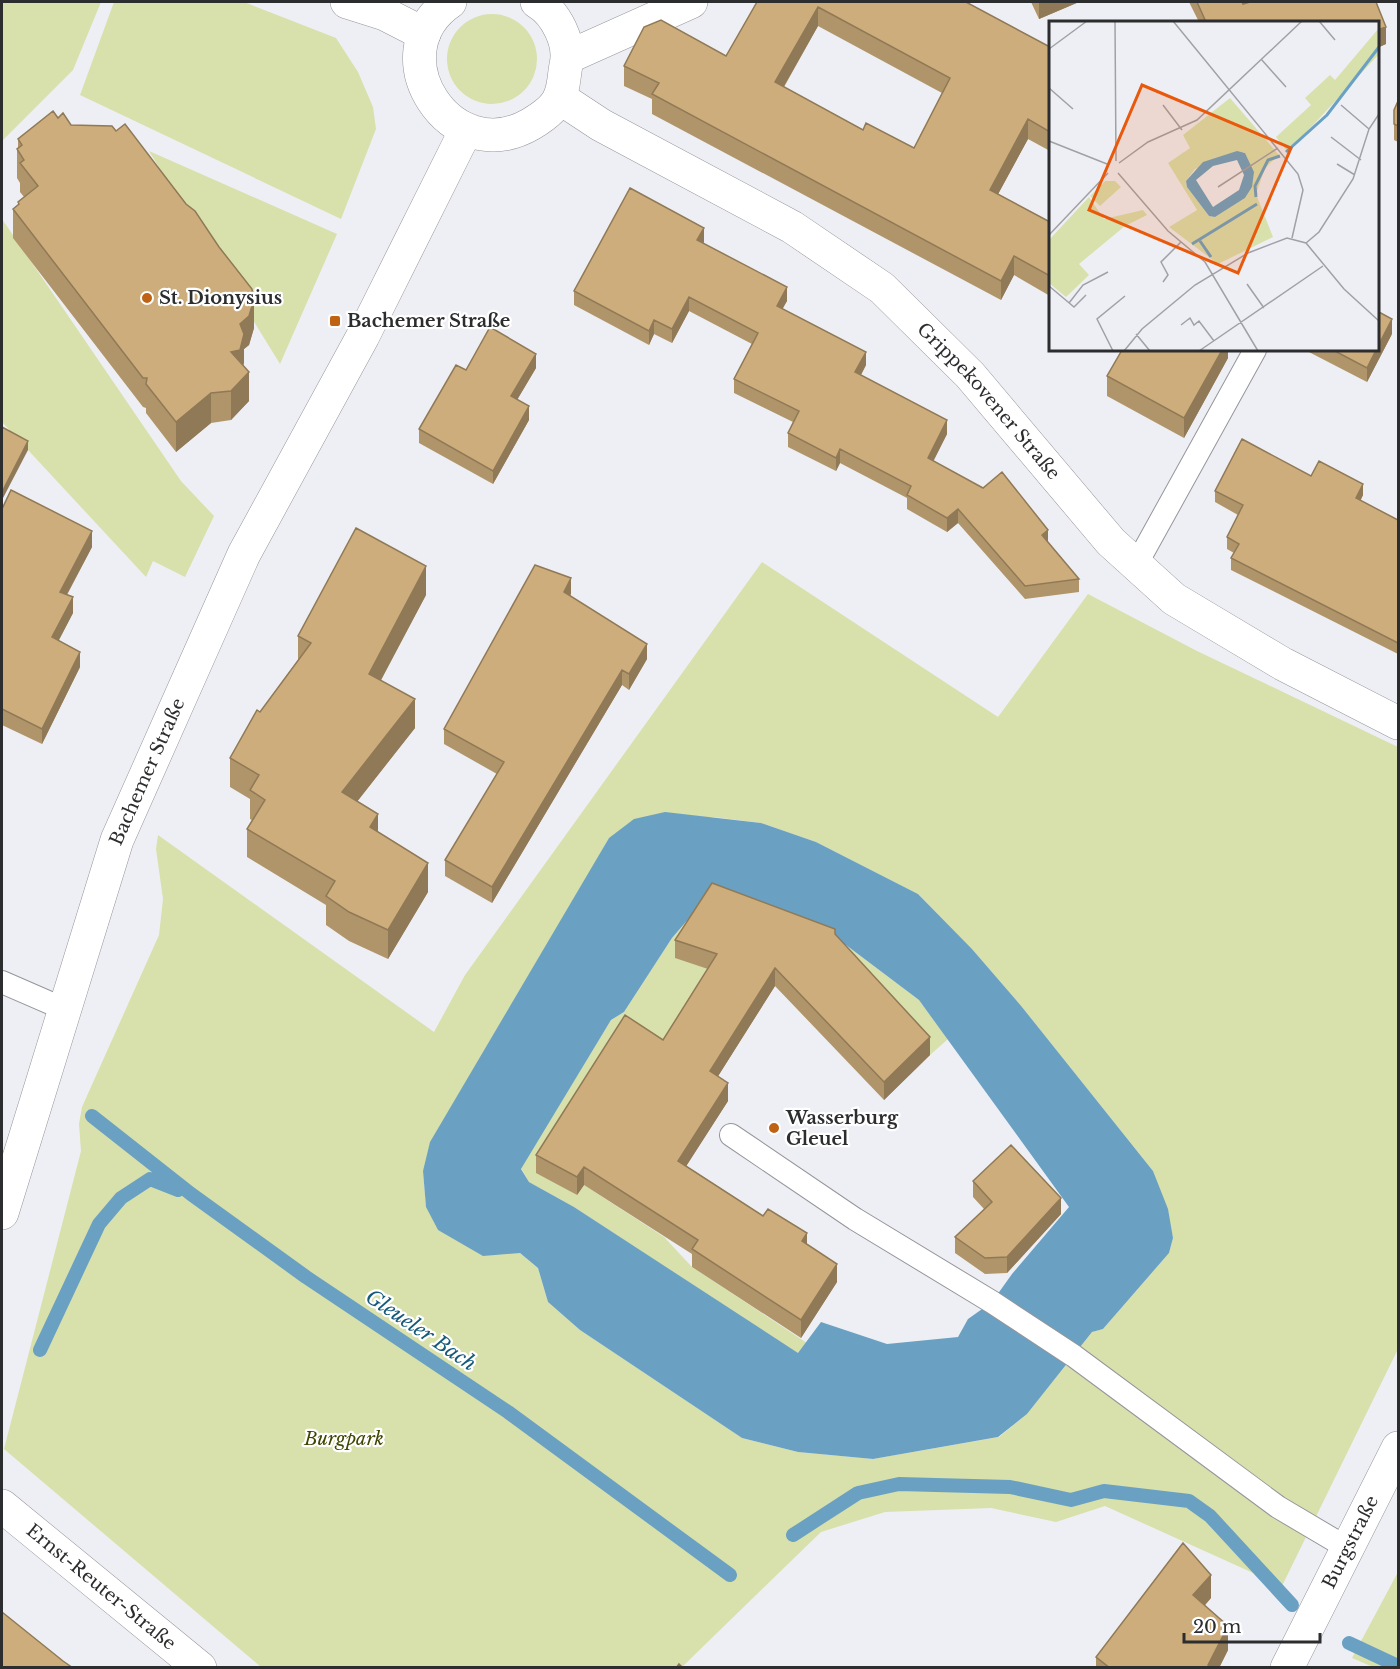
<svg xmlns="http://www.w3.org/2000/svg" width="1400" height="1669" font-family="'Libre Baskerville',serif">
<style>
.green{fill:#d8e0ac;fill-rule:evenodd}
.water{fill:#6aa1c2;fill-rule:evenodd}
.lines{fill:none;stroke-linecap:round;stroke-linejoin:round}
.stream{stroke:#6aa1c2;stroke-width:14}
.service-casing{stroke:#95969b;stroke-width:24}
.minor-casing{stroke:#95969b;stroke-width:34}
.tertiary-casing{stroke:#95969b;stroke-width:34}
.service{stroke:#fff;stroke-width:22}
.minor{stroke:#fff;stroke-width:33}
.tertiary{stroke:#fff;stroke-width:33}
.wall{fill:#b0956a;fill-rule:evenodd}
.shaded-wall{fill:#907956}
.building{fill:#cdad7b;stroke:#907956;stroke-width:1.5;fill-rule:evenodd}
.poi-dot{fill:#bf6214;stroke:#fff;stroke-width:2}
.labels{text-anchor:middle;dominant-baseline:central;stroke-width:4.5;stroke-linejoin:round;paint-order:stroke}
.poi-label{font-size:18px;font-weight:bold;fill:#2c2d2e;stroke:#fff;text-anchor:start}
.street-label{font-size:18px;fill:#2c2d2e;stroke:#fff}
.park-label{font-size:18px;font-style:italic;fill:#404500;stroke:#fff}
.water-label{font-size:20px;font-style:italic;fill:#165a7b;stroke:#fff}
.inset-river{fill:none;stroke:#6aa1c2;stroke-width:3}
.inset-road{fill:none;stroke:#a0a1a5;stroke-width:1.5}
.view{fill:#e8590c;fill-opacity:0.15;stroke:#e8590c;stroke-width:3}
.inset-edge{fill:none;stroke:#2c2d2e;stroke-width:3}
</style>
<rect width="100%" height="100%" fill="#eeeff4"/>
<path class="green" d="M2,2H101L73,70L2,141Z
M114,2H244L336,38L358,72L373,107L376,129L341,219L80,95Z
M447 59a45 45 0 1 1 90 0a45 45 0 1 1-90 0Z
M149,151L337,234L280,364Z
M2,219L181,481L214,516L185,577L153,561L146,577L2,422Z
M762,562L998,717L1088,594L1197,651L1398,747V1349L1282,1586L1105,1506L1056,1522L991,1508L885,1512L821,1532L682,1667H261L4,1449L81,1151L79,1124L82,1107L159,935L163,899L156,849L158,835L434,1032L465,975ZM713,817L761,823L816,842L918,894L972,949L1022,1007L1153,1171L1173,1238L1169,1253L1103,1329L1092,1332L1027,1414L999,1437L873,1459L798,1452L742,1438L580,1330L548,1302L538,1268L520,1253L438,1230L426,1206L423,1171L609,838Z
M709,895L846,945L919,1000L948,1039L930,1055L830,947L717,972L677,1036L536,1172L577,1195L584,1185L664,1237L692,1267L807,1343L798,1354L574,1207L529,1182L521,1168L611,1020L624,1012L672,938Z
M1398,1572V1667H1373L1352,1658Z"/>
<path class="water" d="M665,812L761,823L816,842L918,894L972,949L1022,1007L1153,1171L1168,1209L1173,1238L1169,1253L1103,1329L1092,1332L1027,1414L998,1437L873,1459L798,1452L742,1438L580,1330L548,1302L538,1268L520,1253L483,1256L438,1230L426,1207L423,1171L430,1142L609,838L634,819ZM709,895L846,945L919,1000L1069,1207L1012,1274L992,1302L968,1319L958,1337L887,1344L821,1322L798,1353L574,1207L529,1182L521,1169L611,1020L624,1012L672,938Z"/>
<g class="lines">
<path class="stream" d="M92,1116L191,1194L306,1277L508,1412L730,1575
M40,1350L99,1224L121,1198L150,1179L178,1190
M793,1535L858,1493L899,1484L1010,1487L1071,1500L1104,1491L1189,1501L1210,1516L1292,1605
M1349,1643L1398,1666"/>
<g class="service-casing">
<path id="service" d="M1136,565L1255,350
M2,982L64,1009
M731,1135L855,1219L992,1302L1074,1356L1278,1507L1349,1549"/>
</g>
<g class="minor-casing">
<g id="minor">
<path d="M347,2L385,14L424,34"/>
<path d="M568,57L691,2"/>
<path id="s1" d="M560,98L601,125L792,227L882,288L970,375L1111,542L1174,599L1283,664L1398,723"/>
<path id="s2" d="M1287,1668L1398,1448"/>
</g>
</g>
<g class="tertiary-casing">
<g id="tertiary">
<path d="M450,2C376,53 450,171 531,124C541,118 556,108 560,96C564,87 564,75 566,65C571,43 556,13 537,2"/>
<path id="s3" d="M2,1213L117,840L244,554L363,336L466,130"/>
<path id="s4" d="M2,1506L200,1668"/>
</g>
</g>
<use href="#service" class="service"/>
<use href="#minor" class="minor"/>
<use href="#tertiary" class="tertiary"/>
</g>
<path class="wall" d="M757,2H966L1050,47V151L1028,139L998,194L1050,222V296L1014,275L1001,300L652,114V99L624,86V66L726,56ZM818,26L942,93L914,148L863,130L784,87Z
M1031,2H1079L1039,19Z
M1189,2H1242L1243,4L1250,2H1376L1386,27V44L1377,48V22H1199Z
M1398,101V142L1394,140V110Z
M58,118L71,125L254,328L249,345L244,349L243,366L249,401L231,420L211,423L176,452L146,413V408L143,407L13,238V209L18,205V202L24,197L20,192V183L17,178V149L18,148V139Z
M704,242L703,243L787,301L782,308L866,365L861,375L947,434L933,461L1048,542L1079,579V592L1025,599L958,523L947,532L907,509V498L840,463L836,471L788,447V433L793,422L734,393V379L752,344L689,311L672,343L654,334L649,345L574,305V291Z
M1392,334L1367,382L1305,350H1377Z
M1228,350V358L1184,438L1107,396V376Z
M536,368L517,400L529,420L493,484L419,443V429L466,370Z
M1311,476L1363,495L1360,501L1398,520V654L1231,570V558L1234,553L1227,549V537L1238,515L1215,502V491Z
M2,509L92,547L67,595L73,613L59,640L80,667L42,744L2,725Z
M571,594L570,596L647,659L629,690L622,685L492,903L445,876V860L497,774L444,744V729Z
M426,595L380,680L415,728L357,801L378,832L428,892L388,959L349,941L326,925V905L247,857V829L252,820L250,819V799L230,787V758L260,712L298,660V636Z
M835,934L930,1055L884,1100L775,986L718,1076L728,1101L686,1166L807,1244L837,1282L801,1338L692,1267V1254L584,1185L577,1195L536,1173V1155L663,1040L708,969L675,958V940Z
M973,1181L1061,1214L1007,1273L985,1274L955,1253V1237L984,1209L973,1197Z
M1211,1598L1205,1605L1228,1650L1219,1668H1096V1657Z"/>
<path class="shaded-wall" d="M1039,2H1079L1039,19Z
M818,7V26L775,102V82Z
M1386,27V44L1377,48V30Z
M1028,119V139L990,209V190Z
M704,228V242L697,254V240Z
M1014,256V275L1001,300V281Z
M787,287V301L777,319V306Z
M689,297V311L672,343V329Z
M254,299V328L249,345L244,349V363L240,379L231,352L240,324Z
M1392,319V334L1367,382V368L1376,350H1377V348Z
M654,320V334L649,345V331Z
M1222,350H1228V358L1184,438V418Z
M866,352V365L855,386V372Z
M536,354V368L511,410V396Z
M249,372V401L231,420V391Z
M211,393V423L176,452V422Z
M529,406V420L493,484V471Z
M947,420V434L928,472V458Z
M28,441V450L2,500V492Z
M840,449V463L836,471V458Z
M1363,484V495L1356,510V498Z
M958,509V523L947,532V518Z
M1048,530V544L1042,535Z
M92,531V547L60,607V592Z
M426,566V595L369,703V674Z
M571,578V594L564,607V592Z
M73,597V613L52,653V637Z
M647,644V659L629,690V674Z
M80,652V667L42,744V729Z
M622,670V685L492,903V887Z
M415,699V728L342,821V792Z
M378,814V843L370,827Z
M428,863V892L388,959V930Z
M775,968V986L710,1089V1071Z
M930,1037V1055L884,1100V1082Z
M728,1083V1101L678,1179V1161Z
M584,1167V1185L577,1195V1177Z
M1061,1198V1214L1007,1273V1257Z
M807,1233V1251L802,1241Z
M837,1264V1282L801,1338V1320Z
M1211,1575V1598L1193,1619V1595Z
M1228,1626V1650L1219,1668H1208V1665Z"/>
<path class="building" d="M757,2H966L1050,47V132L1028,119L990,190L1050,222V276L1014,256L1001,281L652,94L659,83L624,66L644,27L661,20L726,56ZM818,7L950,78L914,148L866,123L863,130L775,82Z
M1197,2H1242L1243,4L1250,2H1376L1386,27L1377,30V22H1206Z
M1398,101V126L1394,124V110Z
M53,111L58,118L63,113L71,125L112,126L116,131L125,124L186,204L195,211L219,247L252,289L254,299L249,316L240,324L244,334L240,350L231,352L249,372L231,391L211,393L176,422L146,384L147,378H143L13,209L19,204L18,202L38,186L20,163L24,160L17,149L22,145L18,139Z
M630,188L704,228L697,240L787,287L777,306L866,352L855,372L947,420L928,458L983,488L1002,472L1048,530L1042,535L1079,579L1025,586L958,509L947,518L907,495L911,486L840,449L836,458L788,433L799,411L734,379L758,333L689,297L672,329L654,320L649,331L574,291Z
M1377,311L1392,319L1377,348Z
M490,327L536,354L511,396L529,406L493,471L419,429L456,365L466,370Z
M1122,350H1222L1184,418L1107,376Z
M1333,350H1376L1367,368Z
M2,427L28,441L2,492Z
M1242,439L1311,476L1319,461L1363,484L1356,498L1398,520V643L1231,558L1239,544L1227,537L1243,505L1215,491Z
M11,490L92,531L60,592L73,597L52,637L80,652L42,729L2,709V509Z
M356,528L426,566L369,674L415,699L342,792L378,814L370,827L428,863L388,930L349,912L326,896L335,881L247,829L265,800L250,790L259,775L230,758L257,710L260,712L311,643L298,636Z
M535,565L571,578L564,592L647,644L629,674L622,670L492,887L445,860L504,762L444,729Z
M712,883L835,929V934L930,1037L884,1082L775,968L710,1071L728,1083L678,1161L763,1216L768,1209L807,1233L802,1241L837,1264L801,1320L692,1249L698,1240L584,1167L577,1177L536,1155L625,1015L663,1040L717,954L675,940Z
M1011,1145L1061,1198L1007,1257L985,1258L955,1237L992,1202L973,1181Z
M1183,1543L1211,1575L1193,1595L1228,1626L1208,1665L1211,1668H1110L1096,1657Z
M2,1612L63,1661L73,1668H2Z
M679,1664L683,1668H676Z"/>
<g class="poi-dot">
<circle cx="147" cy="298" r="6"/>
<rect x="329" y="315" width="12" height="12" rx="3"/>
<circle cx="774" cy="1128" r="6"/>
</g>
<g class="labels">
<g class="poi-label">
<text x="159" y="298">St. Dionysius</text>
<text x="347" y="321">Bachemer Straße</text>
<text x="786" y="1118">Wasserburg<tspan x="786" dy="21">Gleuel</tspan></text>
</g>
<g class="street-label">
<text stroke="none"><textPath href="#s1" startOffset="530">Grippekovener Straße</textPath></text>
<text stroke="none"><textPath href="#s3" startOffset="465">Bachemer Straße</textPath></text>
<text stroke="none"><textPath href="#s2" startOffset="141">Burgstraße</textPath></text>
<text stroke="none"><textPath href="#s4" startOffset="128">Ernst-Reuter-Straße</textPath></text>
</g>
<g class="park-label">
<text x="344" y="1439">Burgpark</text>
</g>
<g class="water-label">
<text transform="translate(421 1330) rotate(34)">Gleueler Bach</text>
</g>
</g>
<g transform="translate(1049 21)">
<rect width="330" height="330" fill="#eeeff4"/>
<path d="M330,7V33L239,131L227,116L262,84L256,77L281,54L286,59ZM181,77L230,134L216,147L207,173L224,216L169,243L120,206L148,189L119,142L141,127L134,114ZM195,131L200,141L203,166L196,177L166,196L160,195L138,166L137,160L146,148ZM56,160H66L72,166L51,185L41,175ZM40,176L55,198L94,189L98,194L76,205L30,243L40,254L17,276L0,262V219Z" fill="#d8e0ac" fill-rule="evenodd"/>
<path d="M188,130L196,132L205,151L203,166L196,177L166,196L160,195L138,166L137,160L154,141ZM188,139L195,154L190,169L164,186L147,159L164,145Z" fill="#6aa1c2" fill-rule="evenodd"/>
<path class="inset-river" d="M237,131L278,94L330,26M207,176L206,165L219,139L231,135M151,220L162,236M143,223L208,183"/>
<path class="inset-road" d="M66,0L67,140M124,0L249,153L254,169L243,217M270,0L286,19M0,28L38,0M212,38L237,66M0,67L24,88M114,84L133,109M292,84L320,108M282,116L312,139M0,120L58,143M70,142L99,121L148,99L253,0M288,143L306,154M69,152L119,210L156,241L209,330M169,166L229,127M0,214L59,152M257,222L270,211L304,158L320,108L330,93M114,261L119,254L112,241L132,221M198,263L215,287M0,265L25,286L37,274M20,282L34,264L59,251M132,304L141,297L145,304L150,300L165,320M87,313L101,330M64,330L48,298L76,275M75,330L93,308L146,264L199,232L238,217L257,222L295,268L330,300M150,330L274,245"/>
<path class="view" d="M93,64L242,127L189,252L40,189Z"/>
<rect width="330" height="330" class="inset-edge"/>
</g>
<rect width="1400" height="1669" fill="none" stroke="#2c2d2e" stroke-width="6"/>
<path d="M1184 1633v9h136v-9" fill="none" stroke="#2c2d2e" stroke-width="3"/>
<text x="1193" y="1633" font-size="18" fill="#2c2d2e" stroke="#ffffff" stroke-width="4.5" paint-order="stroke">20 m</text>
</svg>
